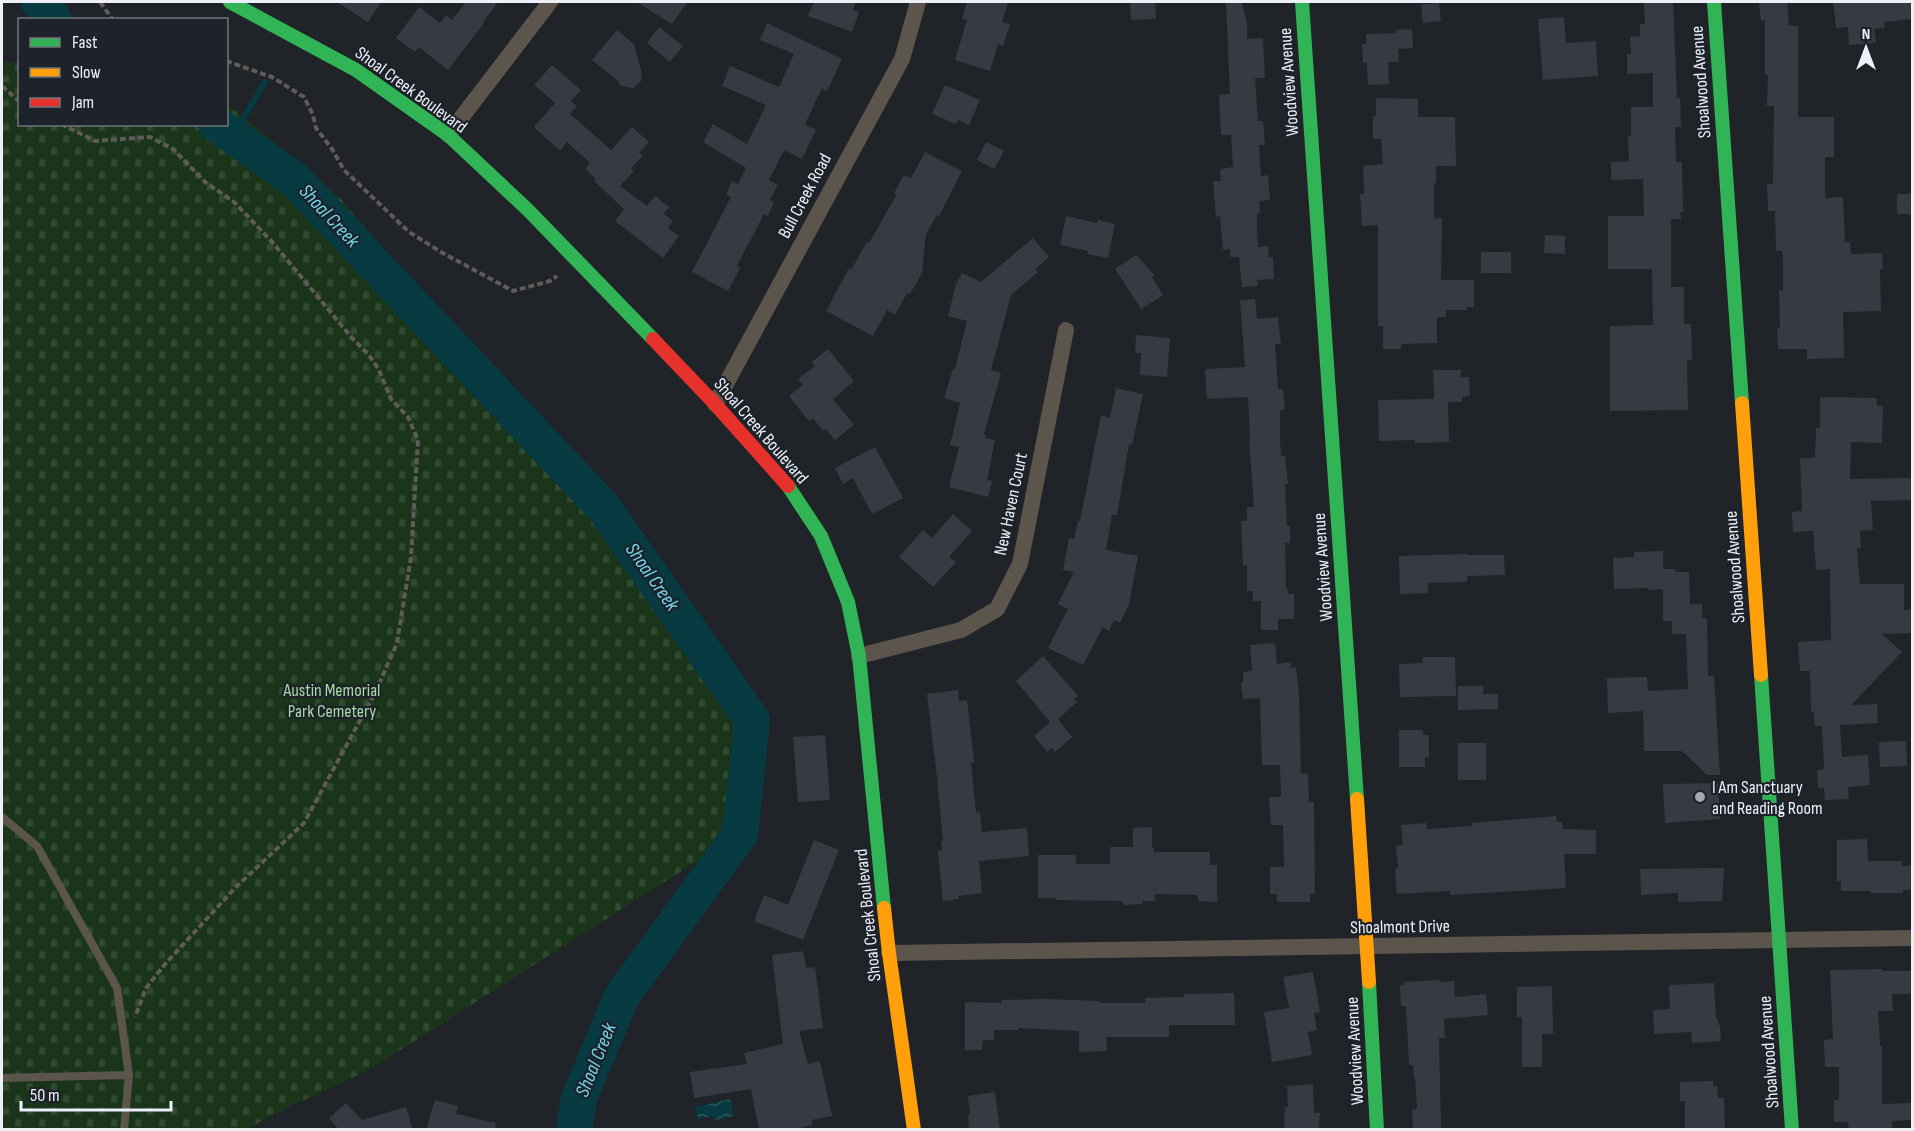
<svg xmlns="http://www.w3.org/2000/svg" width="1914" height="1131" font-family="'Sofia Sans Condensed',sans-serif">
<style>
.cemetery{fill:url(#cemetery-stones)}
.water{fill:url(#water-waves)}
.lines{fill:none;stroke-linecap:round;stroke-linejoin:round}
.stream{stroke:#073a41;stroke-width:6}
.river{stroke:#073a41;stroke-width:36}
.building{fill:#363b43}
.path{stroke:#5e5b58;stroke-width:4;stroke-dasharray:6 3;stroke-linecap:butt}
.lane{stroke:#5c554c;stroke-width:8}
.street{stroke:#5c554c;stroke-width:16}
.fast{stroke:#30b455;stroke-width:14}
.slow{stroke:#ff9f0a;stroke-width:14}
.jam{stroke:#e5322d;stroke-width:14}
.poi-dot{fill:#a5a9af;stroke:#1d222b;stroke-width:2}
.labels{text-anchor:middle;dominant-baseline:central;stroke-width:4.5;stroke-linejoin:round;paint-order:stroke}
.street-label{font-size:18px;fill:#edf1f7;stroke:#1d222b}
.park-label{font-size:18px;fill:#a6dca2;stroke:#1d222b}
.poi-label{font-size:18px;fill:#edf1f7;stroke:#1d222b;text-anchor:start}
.water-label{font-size:20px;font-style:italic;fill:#72d7e9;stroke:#1d222b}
</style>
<defs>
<pattern id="cemetery-stones" width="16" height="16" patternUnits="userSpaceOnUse" patternTransform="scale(1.5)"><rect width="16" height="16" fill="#1a351a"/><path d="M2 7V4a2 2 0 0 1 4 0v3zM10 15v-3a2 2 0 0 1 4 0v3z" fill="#304931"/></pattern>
<pattern id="water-waves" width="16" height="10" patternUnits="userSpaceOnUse" patternTransform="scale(1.5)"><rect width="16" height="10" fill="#073a41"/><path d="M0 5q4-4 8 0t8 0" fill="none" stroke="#2b575d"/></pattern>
</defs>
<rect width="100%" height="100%" fill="#202328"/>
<path class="cemetery" d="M19,61L20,124H226L227,103L342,200L603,507L752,720L740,834L369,1070L289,1107L247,1129H2V63Z"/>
<path class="water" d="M730,1099L734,1116L715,1120L714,1116L698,1119L695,1107Z"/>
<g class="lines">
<path class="stream" d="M233,136L265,82"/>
<path class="river" d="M39,2L54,20
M216,124L295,180L603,507L752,720L740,834L622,996L579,1098L574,1130"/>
</g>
<path class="building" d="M337,2H381L368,22Z
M466,2H498L483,22L484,23L448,70L419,47L415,52L396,38L419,7L440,23L446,15L452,20Z
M637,2H687L672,24Z
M814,2H856L853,10L859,12L852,32L808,16Z
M967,2H1008L1002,22L1010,24L1003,46L998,44L990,71L955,60L967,20L962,19Z
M1130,2H1155L1156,19L1131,20Z
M1226,2H1242L1247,24V39L1263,38L1265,78H1255L1258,121H1263L1265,145H1259L1261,176L1268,175L1270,200L1259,201L1260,213H1257V231L1258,247L1268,246L1269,257H1273L1274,279L1257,280L1258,286L1242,287L1239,257H1230V249L1223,250L1220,216L1216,217L1213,181H1221L1220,169L1233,167L1231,135H1221L1219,95L1230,94Z
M1644,2H1673L1677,98H1680L1681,127H1675L1676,162H1682L1683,212H1680L1681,219H1671V287H1684V324H1691L1692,360H1687L1688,410L1610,411V326L1653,325L1652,269H1608V216H1644L1643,179L1611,180V162L1629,161L1628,136H1631V107H1653V73L1627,74V54H1631L1630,37L1640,36V24H1645Z
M1759,2H1787L1789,25L1798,26V117H1834V157H1825V198L1843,197L1845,242H1850L1851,254L1882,253L1883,269H1880L1881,311L1843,312L1844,358L1807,359V349H1778L1777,328H1780L1779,291H1783V260L1782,251H1776L1775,211H1768L1767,184H1773L1774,106H1767L1768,75H1765V20L1761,21Z
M1833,2H1911L1912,19L1884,22L1885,28L1874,29L1876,43L1849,45L1848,27L1836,28Z
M1439,3L1441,21L1423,23L1421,5Z
M1564,17L1566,43L1596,41L1598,76L1543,80L1538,19Z
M767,23L842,59L827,91L822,88L805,124L816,130L802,159L784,150L769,180L778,185L770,200L774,202L768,216L764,214L737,266L740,268L728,291L692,272L731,197L726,194L732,181L738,184L746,168L703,142L713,124L747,144L766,105L722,86L730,66L779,87L794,54L760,40Z
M659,27L683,46L670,62L647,43Z
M1412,29L1413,48L1398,49L1399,62H1388L1389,84L1368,85L1367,63H1363L1362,44H1366V34L1396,33V30Z
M617,30L634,44L642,74L641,81L633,88L621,86L617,80L592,60Z
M552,65L581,90L571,101L577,106L570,114L611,150L632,127L649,142L639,153L643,156L631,168L634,171L620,186L647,206L655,196L669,207L664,214L673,221L668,228L679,236L663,258L615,221L624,209L594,181L596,179L585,169L590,163L567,142L560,151L534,127L555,103L534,85Z
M945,85L980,100L969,125L958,120L956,124L932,114Z
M1376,98L1418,99V117H1455L1456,166H1436V183H1434V219L1442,218L1441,280H1474V307H1467V310H1446V317H1437V343L1401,344V349H1383V326H1378V225L1362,226L1360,194H1364L1363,166L1383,164L1381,139H1373V116H1376Z
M986,142L1004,151L994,169L977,160Z
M925,152L962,171L939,216L937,215L926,234L922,273L910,294L907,293L895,315L887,310L873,336L826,311L849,268L851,270L867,242L869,243L897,194L894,193L904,175L911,178Z
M1897,194H1912V214H1897Z
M1066,216L1097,223L1098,220L1115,224L1108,258L1087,254L1088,251L1060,245Z
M1545,235L1565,236V254L1544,253Z
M1033,238L1049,257L1035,269L1038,272L1011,295L991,370L1001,373L984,434L986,435L985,438L995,440L987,480L992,481L988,497L949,487L959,447L950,445L960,403L944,398L953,369H955L967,321L948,316L956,284L962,273L981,282Z
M1481,252H1511V273H1481Z
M1136,255L1155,276L1152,277L1163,295L1141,309L1115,269Z
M1255,299L1257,319L1278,317L1281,344H1275L1278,389H1283L1285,410H1280V439L1281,456H1285L1288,484H1285L1287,526H1290V543H1285L1286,589H1288V594H1294V619H1278V630H1261V601H1253V591H1247V565H1243L1241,521H1247V507H1254L1249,438H1250L1248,397L1207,399L1205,369L1245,367L1240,300Z
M1136,335L1170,338L1167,377L1140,375L1141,353H1135Z
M828,349L854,381L833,399L854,425L835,440L826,429L823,431L813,418L809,421L789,396L803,385L798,379L815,366L812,362Z
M1433,370H1461V377H1469L1470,396L1462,397V402H1448L1449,442L1415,443V440L1379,441L1378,400L1434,399Z
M1116,388L1143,394L1132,445L1129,444L1117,515H1112L1106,550L1138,556L1129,605L1120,623L1114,620L1109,631L1103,627L1083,665L1048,648L1068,609L1058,604L1074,572L1063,570L1069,538L1074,539L1078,521H1080L1101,415L1110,418Z
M1820,397L1877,398V406H1883L1882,443L1851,442L1850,479L1912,478V500L1871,501L1873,530L1860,531L1861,548H1857L1860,584H1904V610H1912V633L1882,634L1902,652L1851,705L1877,704L1878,723L1840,725L1842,757L1868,755L1870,785L1848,787L1849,799L1825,800L1824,788H1818L1817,770L1824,769L1822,726H1815L1814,712H1811L1810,671H1800L1798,642L1831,640L1830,569L1816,570L1813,531L1793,532L1792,512L1802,511L1800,458H1815L1816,428H1820Z
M875,447L903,498L872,514L853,478L843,484L835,468Z
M953,514L972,531L949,557L956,562L933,587L899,557L923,530L932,538Z
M1663,551V569H1675V572H1689L1690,604H1702V618H1707L1708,676H1714L1720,775H1707L1682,751H1644L1643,711L1608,713L1607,678L1647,677L1648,691L1688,689L1686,634H1672V621H1663V589L1648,590V588L1614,589L1613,558L1634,557V552Z
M1468,554V555H1504L1505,575L1467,576V582L1428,583V593L1400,594L1399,556Z
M1275,643L1277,664L1291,662V668L1296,667L1299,697L1301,774L1308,773L1309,802H1314L1315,894H1310V902H1277V894H1270V867H1284L1283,825H1271L1269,797H1281L1280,765H1262L1260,698L1243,699L1241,683L1243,682V672L1252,671L1250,645Z
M1043,656L1078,696L1074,699L1077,702L1058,719L1072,737L1055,752L1052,748L1047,752L1034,736L1050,722L1016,681Z
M1423,657H1455L1456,696L1400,697L1399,664L1423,663Z
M1458,686H1483V694H1498V709L1458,710Z
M958,690L959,701L967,700L974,763H971L976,813L980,812L982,832L1027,828L1029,856L979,861L982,893L958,896L959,899L943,901L938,851L942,850L941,841H943L937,778L927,694Z
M1399,730H1423V735H1429V757H1425V767H1399Z
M825,735L830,800L798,802L793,737Z
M1906,741L1907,766L1880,767L1879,742Z
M1458,743H1486V780H1458Z
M1718,783L1720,819L1665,823L1663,784Z
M1556,816L1557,822H1562L1563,829L1596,830V854H1564L1566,888L1450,895V891L1397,894L1395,869L1398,868L1396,846L1403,845L1401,825L1427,823V829L1472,826V823Z
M1152,827V848H1154V852H1210V865H1217V902L1198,901V895L1155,894V901H1142V904L1123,905V901L1056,900V898H1038V855H1076V864H1110V847H1133V828Z
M1867,839L1868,861H1902V866L1912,865V890H1903V893H1871V891H1841V881H1837V840Z
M814,840L839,850L803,940L754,921L764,895L788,905Z
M1724,868L1722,901L1678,902V893L1641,895L1640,869Z
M803,951L806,968L815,967L823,1028L799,1031L808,1064L820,1061L832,1116L812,1120V1125L791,1130H759L751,1089L694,1098L690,1072L747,1064L744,1053L783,1044L772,955Z
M1882,969V971H1912V994H1892L1893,1011H1878L1880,1046H1882V1104L1912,1103V1120L1892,1121V1130H1849L1848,1122H1834V1100H1839V1067H1825L1824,1040L1833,1039L1830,970Z
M1313,972L1320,1012L1314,1013L1317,1030L1308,1032L1312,1055L1272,1062L1264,1012L1289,1008L1283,977Z
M1439,980L1440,982L1454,981L1455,997L1486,994L1488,1015L1444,1019L1445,1038H1439L1441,1130H1413L1412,1109H1417L1415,1078H1414L1413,1065H1409L1406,1006H1401L1400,985H1404V982Z
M1714,983L1716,1019H1718V1025H1720L1721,1041L1692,1043L1691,1032L1654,1034L1653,1010L1670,1009L1669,985Z
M1552,986L1553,1034H1542V1067H1522V1017H1517V987Z
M1234,993L1235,1025H1169V1037H1106L1107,1051L1079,1052V1031L1018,1028V1030H994V1040H983L982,1050H965V1002L1002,1003V1000L1044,999L1100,1001V1003H1146L1145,998L1184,997V994Z
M1713,1081V1086H1717L1718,1098H1724L1725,1130H1685V1101H1680V1082Z
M1313,1084L1314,1113H1320L1319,1130H1284L1285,1107H1288L1287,1086Z
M995,1092L1000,1130H969L968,1115H970L968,1096Z
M435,1100L458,1106L456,1114L496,1123L495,1130H426Z
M346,1103L362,1120L406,1107L413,1130H339L329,1118Z"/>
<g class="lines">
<path class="path" d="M100,2L113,20
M226,61L272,77L304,97L313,115L316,128L332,149L344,170L409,232L441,252L513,291L550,281L557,276
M2,86L20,102
M61,124L95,141L150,137L173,149L205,182L234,202L273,243L352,338L368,354L378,368L391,399L408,417L418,440L411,557L397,643L375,693L304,823L235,888L166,963L146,988L135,1017"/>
<path class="lane" d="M2,817L37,846L117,988L129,1075L124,1130
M2,1078L129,1075"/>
<path class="street" d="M448,135L550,2
M715,404L902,59L918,2
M859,656L961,630L997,609L1020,564L1066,330
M889,953L1912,938"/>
<path class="fast" d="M230,2L356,70L448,135L528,210L653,339
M1302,2L1357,799
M1714,2L1742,403
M788,486L821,536L848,602L859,656L884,908
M1761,675L1792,1130
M1369,982L1377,1130"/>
<path class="slow" d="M1742,403L1761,675
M1357,799L1369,982
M884,908L889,953L914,1130"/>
<path class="jam" d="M653,339L715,404L788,486"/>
</g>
<circle class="poi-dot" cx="1700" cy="797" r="6"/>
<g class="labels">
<g class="street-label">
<text transform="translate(1289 82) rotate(-94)">Woodview Avenue</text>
<text transform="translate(1701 82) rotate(-94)">Shoalwood Avenue</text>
<text transform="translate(411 90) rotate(36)">Shoal Creek Boulevard</text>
<text transform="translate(805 196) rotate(-62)">Bull Creek Road</text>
<text transform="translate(761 431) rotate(49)">Shoal Creek Boulevard</text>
<text transform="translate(1011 504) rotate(-78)">New Haven Court</text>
<text transform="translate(1323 567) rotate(-94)">Woodview Avenue</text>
<text transform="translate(1735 567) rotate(-94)">Shoalwood Avenue</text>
<text transform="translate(868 915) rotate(-96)">Shoal Creek Boulevard</text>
<text transform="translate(1400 927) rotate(-1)">Shoalmont Drive</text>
<text transform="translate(1355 1051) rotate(-93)">Woodview Avenue</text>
<text transform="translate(1769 1052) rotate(-94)">Shoalwood Avenue</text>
</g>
<g class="park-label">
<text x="332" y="690">Austin Memorial<tspan x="332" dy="21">Park Cemetery</tspan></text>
</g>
<g class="poi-label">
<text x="1712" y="787">I Am Sanctuary<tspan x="1712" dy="21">and Reading Room</tspan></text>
</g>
<g class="water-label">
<text transform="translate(329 216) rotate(47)">Shoal Creek</text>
<text transform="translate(652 577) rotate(55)">Shoal Creek</text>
<text transform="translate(596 1060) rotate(-68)">Shoal Creek</text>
</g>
</g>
<rect width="1914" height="1131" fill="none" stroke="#edf1f7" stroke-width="6"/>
<rect x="18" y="18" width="210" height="108" fill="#1d222b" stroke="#70757d" stroke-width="1.5"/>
<rect x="30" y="38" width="30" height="9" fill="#30b455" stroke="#70757d" stroke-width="1.5"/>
<text x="72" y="48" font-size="18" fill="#edf1f7">Fast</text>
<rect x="30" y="68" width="30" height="9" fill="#ff9f0a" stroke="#70757d" stroke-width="1.5"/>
<text x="72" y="78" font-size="18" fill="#edf1f7">Slow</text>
<rect x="30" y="98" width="30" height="9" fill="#e5322d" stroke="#70757d" stroke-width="1.5"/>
<text x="72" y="108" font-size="18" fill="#edf1f7">Jam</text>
<g transform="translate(1866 48)" stroke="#1d222b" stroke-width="4.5" paint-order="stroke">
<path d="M0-4.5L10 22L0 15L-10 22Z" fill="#edf1f7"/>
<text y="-9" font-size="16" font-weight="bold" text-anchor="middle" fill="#edf1f7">N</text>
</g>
<path d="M21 1101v9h150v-9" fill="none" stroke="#edf1f7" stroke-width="3"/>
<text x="30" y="1101" font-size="18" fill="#edf1f7" stroke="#1d222b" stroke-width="4.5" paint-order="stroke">50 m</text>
</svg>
